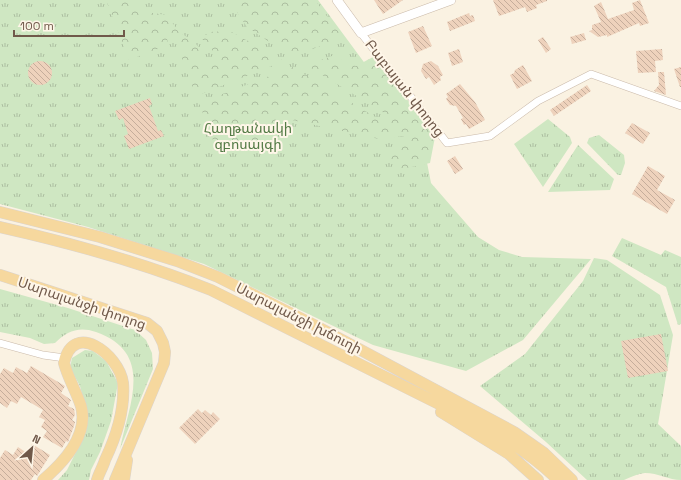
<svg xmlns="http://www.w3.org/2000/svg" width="681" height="480" font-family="'Space Grotesk','Noto Sans Armenian',sans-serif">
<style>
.grass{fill:url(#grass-tufts)}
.forest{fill:url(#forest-crowns)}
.building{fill:url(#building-back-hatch)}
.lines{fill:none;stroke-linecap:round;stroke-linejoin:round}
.minor-casing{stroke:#cabaaa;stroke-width:8}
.tertiary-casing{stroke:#cabaaa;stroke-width:10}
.primary-casing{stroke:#dad4d0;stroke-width:12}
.minor{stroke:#fff;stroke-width:7}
.tertiary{stroke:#fff;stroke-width:9}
.primary{stroke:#f6d89e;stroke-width:11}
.labels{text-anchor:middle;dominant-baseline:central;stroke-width:4;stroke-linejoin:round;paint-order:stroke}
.street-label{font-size:14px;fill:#70594a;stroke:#fef6e8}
.park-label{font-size:14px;fill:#547b46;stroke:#fef6e8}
</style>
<defs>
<pattern id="grass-tufts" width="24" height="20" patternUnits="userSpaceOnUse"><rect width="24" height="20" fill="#cfe7c2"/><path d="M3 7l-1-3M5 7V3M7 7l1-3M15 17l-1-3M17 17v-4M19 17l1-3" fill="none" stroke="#acbea0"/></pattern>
<pattern id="forest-crowns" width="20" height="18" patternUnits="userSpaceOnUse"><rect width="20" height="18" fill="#cfe7c2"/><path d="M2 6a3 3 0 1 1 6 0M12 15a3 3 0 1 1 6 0" fill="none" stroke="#acbea0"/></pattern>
<pattern id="building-back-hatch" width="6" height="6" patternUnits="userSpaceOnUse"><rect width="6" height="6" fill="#eed2bc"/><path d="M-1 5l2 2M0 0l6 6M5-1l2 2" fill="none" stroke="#c5ad9b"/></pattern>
</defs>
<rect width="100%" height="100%" fill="#faf2e2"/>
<path class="grass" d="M0,0H318L423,142L431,183L478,237L499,250L522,257L591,259L523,340L466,371L373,345L204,264L88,227L0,204Z
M548,119L570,137L572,143L543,187L514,144Z
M599,135L624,155L625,163L621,175H618L587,143L589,138Z
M578,145L614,179L610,190L548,192Z
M622,238L661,255L665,250L681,257V324L678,325L666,287L612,256Z
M594,258L607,260L660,295L673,335L658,424L681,446V480C669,480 658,473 645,473C637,474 631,477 624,480C616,480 597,480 587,480L546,442L480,386L525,354L583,281Z
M0,289L68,308L135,330L146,340L152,353L153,369L120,449C129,404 155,353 96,332C79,326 67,331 55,343L44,344L30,338L0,332Z
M85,350L93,351L106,361L118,383L111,421L100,452L91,470L89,480H58L67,470L82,440L83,398L80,386L70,368L72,358Z"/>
<path class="forest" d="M106,0H130L127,2L145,12L167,15L178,31L194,42L202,51L199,63L216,64L213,51L202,39L209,32L230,31L284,61L196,96L176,42L170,30H166L168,45L129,60Z
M229,0H315L343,38L304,52L286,53L247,27Z
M332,56L356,66L375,56L435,137L430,163L402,169L390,160L393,151L408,144L403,136L379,139L292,120L253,143L224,139L214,143L199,103L293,67L380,120L387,121L390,119L389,116L306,65Z"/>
<path class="building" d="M374,0H403L383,14Z
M493,0H547V1L536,5L537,8L527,12L525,7L499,16Z
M640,0L649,23L640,26L639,23L607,37V35L598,37L589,31L592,30V25L601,22L594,6L601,2L608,19L634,10L632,3Z
M469,13L470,16L473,15L475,21L450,31L447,22Z
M423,26L432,46L416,53L408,32Z
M584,33L586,40L572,44L570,37Z
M543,37L551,49L546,53L538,40Z
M459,49L463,62L452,66L448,53Z
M662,49L663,60L655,61L656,72L638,73L636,51Z
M431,61L438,66L443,75L440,77L441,80L434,85L429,77L426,79L421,71L423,64Z
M28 73a12 12 0 1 1 24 0a12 12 0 1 1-24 0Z
M523,65L532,81L517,89L510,75L514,73L515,70Z
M681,67V87H680L674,69Z
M658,72H664L666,95L654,91L659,85Z
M460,84L475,102L485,120L469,129L466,124L464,125L461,119L463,118L456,106L450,105L446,99L448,97L446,94Z
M587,85L591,91L554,116L550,110Z
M150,98L152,104L149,106L158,131L161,130L164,136L129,149L124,136L128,134L123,118L119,120L115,111Z
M632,123L650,133L643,144L625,133Z
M455,156L463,169L455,174L447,161Z
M648,166L665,176L657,190L675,200L667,214L632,194Z
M661,334L668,371L628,378L621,341Z
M31,366L65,386L61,393L71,400L68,406L74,409L75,415L72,420L75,422L74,426L68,442L66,441L62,448L43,437L47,431L41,427L45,420L39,417L43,410L21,397L17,404L11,401L7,408L0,403V374L4,368L13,373L16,367L27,373Z
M198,409L202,413L205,410L211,415L213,412L220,419L195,444L179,428Z
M32,444L50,455L37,476L35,474L31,480H0V458L5,450L13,455L18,447L27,453Z"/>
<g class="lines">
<g class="minor-casing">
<path id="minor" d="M361,33L447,143L490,136L538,101L591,74L681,106
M0,343L43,355L65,358"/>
</g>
<g class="tertiary-casing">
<path id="tertiary" d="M337,0L361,33L451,0"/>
</g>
<g class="primary-casing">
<path id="primary" d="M0,212L100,237L177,261L218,277L316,326L514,432L544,453L572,480
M0,227C72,243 143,263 211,290L489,429C515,444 537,459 558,480
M0,275L147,323L157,331L163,343L165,352L164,363L115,480
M441,412L509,454L538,480
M43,480C63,463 89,435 81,406C76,391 68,378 64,363C73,320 119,354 123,383C125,409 116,437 105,460C103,467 99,473 97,480
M124,480L127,460"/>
</g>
<use href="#minor" class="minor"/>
<use href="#tertiary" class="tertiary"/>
<use href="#primary" class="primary"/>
</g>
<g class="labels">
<g class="street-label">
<text transform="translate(405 88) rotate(52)">Բաբայան փողոց</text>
<text transform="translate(82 303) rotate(19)">Սարալանջի փողոց</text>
<text transform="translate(299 318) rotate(27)">Սարալանջի խճուղի</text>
</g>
<g class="park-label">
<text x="248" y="128">Հաղթանակի<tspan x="248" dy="16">զբոսայգի</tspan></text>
</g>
</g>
<g transform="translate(32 448) rotate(27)" stroke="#fef6e8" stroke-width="3" paint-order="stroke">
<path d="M0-3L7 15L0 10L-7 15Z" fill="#70594a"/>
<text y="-6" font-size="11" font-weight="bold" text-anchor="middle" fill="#70594a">N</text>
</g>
<path d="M14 30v6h110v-6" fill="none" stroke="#70594a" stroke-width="2"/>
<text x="20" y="30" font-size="12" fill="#70594a" stroke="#fef6e8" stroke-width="3" paint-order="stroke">100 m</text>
</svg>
